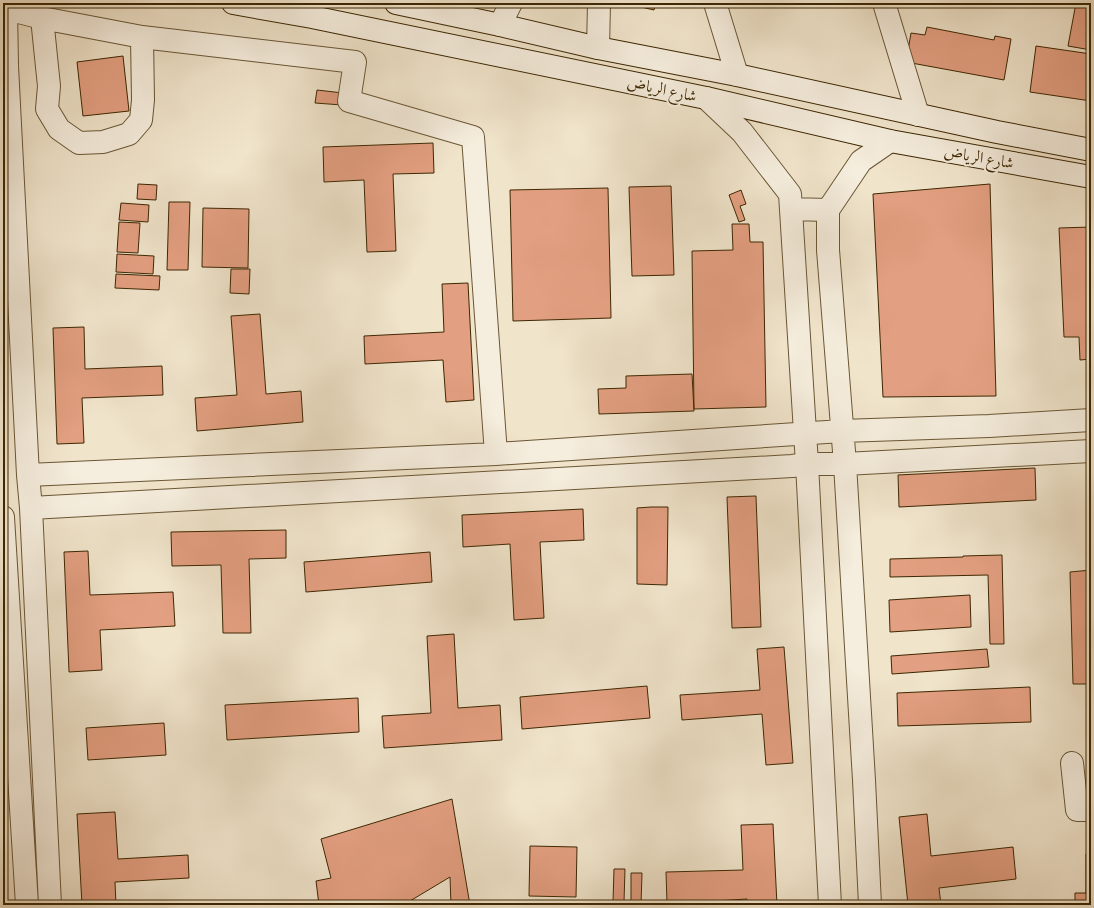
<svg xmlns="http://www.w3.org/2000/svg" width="1094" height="908" font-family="'EB Garamond',Amiri,serif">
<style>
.building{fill:#e39f81;stroke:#3d2702}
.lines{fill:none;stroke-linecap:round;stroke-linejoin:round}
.street-casing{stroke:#6a5634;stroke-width:24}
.secondary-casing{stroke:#3d2702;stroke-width:24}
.street{stroke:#f5eddd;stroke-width:22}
.secondary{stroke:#f5eddd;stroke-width:22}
.labels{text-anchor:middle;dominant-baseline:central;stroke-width:4;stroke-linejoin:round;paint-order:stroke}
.street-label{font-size:16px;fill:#3d2702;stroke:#f5eddd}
</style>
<rect width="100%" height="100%" fill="#f0e4cb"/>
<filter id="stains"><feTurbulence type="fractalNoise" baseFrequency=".005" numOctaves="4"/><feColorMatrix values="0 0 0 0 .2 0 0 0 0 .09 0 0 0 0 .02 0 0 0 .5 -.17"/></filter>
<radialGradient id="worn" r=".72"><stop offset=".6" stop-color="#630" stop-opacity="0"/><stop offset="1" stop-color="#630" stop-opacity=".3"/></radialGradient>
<path class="building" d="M624,3H656L654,10Z
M1076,3H1091V50L1068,46Z
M927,27L994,40L995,36L1011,39L1004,80L906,62L911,33L925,35Z
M1036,46L1091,54V101L1030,92Z
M123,56L129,111L83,116L77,62Z
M317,90L343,93L342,105L315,103Z
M433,143L434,173L393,174L396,251L367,252L364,180L324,182L323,147Z
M138,184L157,185L156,200L137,199Z
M990,184L996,396L883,397L873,194Z
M671,186L674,275L632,276L629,187Z
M608,188L611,318L513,321L510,190Z
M741,190L746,204L740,206L745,220L739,222L729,195Z
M169,202H190L188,270H167Z
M121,203L149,205L148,222L119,220Z
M203,208L249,209L248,268L202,267Z
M119,222L140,223L138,253L117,252Z
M732,224H749L750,242H763L766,407L694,409L692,251L733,250Z
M1091,227V359L1080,360L1079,337H1064L1059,228Z
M117,254L154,256L153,274L116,272Z
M231,269H250L249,294L230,293Z
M116,274L160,276L159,290L115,288Z
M468,283L474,400L446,402L443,360L365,364L364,336L444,332L442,284Z
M260,314L266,394L301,391L303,422L197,431L195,398L237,395L231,316Z
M84,327L85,369L162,366L163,395L82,398L84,443L57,444L53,328Z
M692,374L694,411L599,414L598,389L626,388V376Z
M1035,468L1036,500L899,507L898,475Z
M756,496L761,627L732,628L727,497Z
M651,507H668L667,585L637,584V508Z
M583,509L584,540L540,542L544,618L514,620L510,544L463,547L462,515Z
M286,530V558L249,559L251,633H223L221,565L172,566L171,532Z
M88,551L90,595L173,592L175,626L100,630L102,670L69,672L64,552Z
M430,552L432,582L306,592L304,562Z
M1002,555L1004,644H990L988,575L890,577V559L963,557V556Z
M1091,570V684H1073L1070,572Z
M970,595L971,627L890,632L889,600Z
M454,634L458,708L500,705L502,740L384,748L382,716L431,713L427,636Z
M784,647L793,763L766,765L762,714L682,720L680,695L760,690L757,649Z
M987,649L989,667L892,674L891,656Z
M647,686L650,718L522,729L520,697Z
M1030,687L1031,722L898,726L897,693Z
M358,698L359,732L227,740L225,705Z
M164,723L166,755L88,760L86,728Z
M452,799L470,905H451L450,877L410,901L411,905H319L316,881L331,878L321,839Z
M115,812L118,859L188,855L189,878L115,882L116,905H82L77,814Z
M927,814L931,856L1013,847L1016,879L939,888L941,905H908L899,817Z
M773,824L777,905H747V899L667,904L666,872L743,870L741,825Z
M530,846L577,847L576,897L529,896Z
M1086,854H1091V905H1075V893H1086Z
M614,869H625L624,902H613Z
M631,873H642L641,905H631Z"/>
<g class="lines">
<g class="street-casing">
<path id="street" d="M715,3L737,75
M884,3L918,115
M3,8L42,18L142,37L355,62L349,101L473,137L496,454
M6,9L7,66L28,475L31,508L50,905
M42,18L49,86L47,109L59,129L79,143L103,142L129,134L141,120L143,100L142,37
M500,25L511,3
M598,48L599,3
M706,98L742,132L790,194L807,464L830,905
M791,209L828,210
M28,475L496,454L842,431L989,426L1091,420
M31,508L792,466L807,464H845L1091,451
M3,517L27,905
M1072,763L1077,810H1091
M870,905L864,780L845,464L828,250V210L861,161L890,141"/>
</g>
<g class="secondary-casing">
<path id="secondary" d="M233,3L312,17L706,98L890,141L1091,177
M396,3L500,25L598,48L737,75L997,132L1091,150"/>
</g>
<use href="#street" class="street"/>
<use href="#secondary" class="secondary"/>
</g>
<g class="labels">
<g class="street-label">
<text transform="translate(662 89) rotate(12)">شارع الرياض</text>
<text transform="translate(979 157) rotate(10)">شارع الرياض</text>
</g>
</g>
<rect width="1094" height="908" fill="none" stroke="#f0e4cb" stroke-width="16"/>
<rect x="4" y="4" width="1086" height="900" fill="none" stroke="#3d2702" stroke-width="2"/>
<rect x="8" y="8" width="1078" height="892" fill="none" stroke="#3d2702"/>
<rect width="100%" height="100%" filter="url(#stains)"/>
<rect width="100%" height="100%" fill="url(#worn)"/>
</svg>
